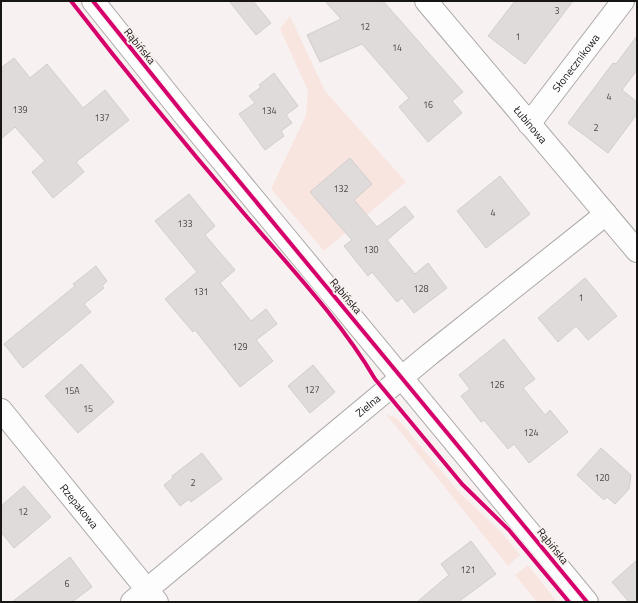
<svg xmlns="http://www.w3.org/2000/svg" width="638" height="603" font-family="'Titillium Web',sans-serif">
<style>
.green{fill:#f9e5e0}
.building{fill:#dfdbda;stroke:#d1cecd}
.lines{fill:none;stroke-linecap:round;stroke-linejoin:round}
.minor-casing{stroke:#aca9a8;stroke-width:24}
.tertiary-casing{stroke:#aca9a8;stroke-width:24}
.minor{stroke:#fefdfd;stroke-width:22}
.tertiary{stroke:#fefdfd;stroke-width:22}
.cycleway-casing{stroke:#f9f1ef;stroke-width:6}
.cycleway{stroke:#d6006c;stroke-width:4}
.labels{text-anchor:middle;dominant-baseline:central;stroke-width:4;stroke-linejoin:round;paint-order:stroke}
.number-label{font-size:9px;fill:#4a4646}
.street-label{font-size:11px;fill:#181515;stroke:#f9f1ef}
</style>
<rect width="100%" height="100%" fill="#f7f2f1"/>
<path class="green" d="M290,16L325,91L406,182L324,251L271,189L306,115L308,91L280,29Z
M386,414L397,418L460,493L501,532L520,555L508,566Z
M528,565L557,602H537L515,575Z"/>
<path class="building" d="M229,1H253L271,23L256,35Z
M325,1H383L463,92L452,101L462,113L428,142L399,107L409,98L362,44L320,62L307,35L341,19Z
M515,1H573L525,64L488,36Z
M637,36V70L622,90L637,102V114L608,153L568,123L613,63L616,64Z
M14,58L30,78L47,64L83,108L105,90L129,120L76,162L84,172L53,198L32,172L45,161L15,127L1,139V68Z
M274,73L298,106L286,115L292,123L281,131L284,136L265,150L239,114L255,103L249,96L261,87L259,85Z
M350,158L372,184L354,200L377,227L405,206L414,217L387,240L415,274L428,263L447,288L414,313L402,298L397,302L372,272L368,276L344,246L352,240L310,192Z
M500,176L530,214L486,248L457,211Z
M189,194L215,226L205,235L235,270L220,283L251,321L266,309L277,324L256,340L273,361L240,387L195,330L193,332L165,299L197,272L155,221Z
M96,266L107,281L102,286L104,288L84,304L91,312L23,368L4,344L75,286L73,284Z
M585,278L617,316L588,340L576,326L558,342L538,318Z
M504,339L535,379L523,388L545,415L550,410L568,432L529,463L514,444L508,449L484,420L481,422L461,396L470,389L459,375Z
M81,364L114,402L78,433L45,396Z
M313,365L335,392L310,413L288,386Z
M601,448L631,475L629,489L615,504L607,497L604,500L577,475Z
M202,453L222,479L191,502L189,499L180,506L164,485L173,478L172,476Z
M24,486L51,517L14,548L1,532V506Z
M471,541L496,574L458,602H417L449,575L441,564Z
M70,557L92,587L72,602H12Z
M637,560V602H629L612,582Z"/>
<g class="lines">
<g class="minor-casing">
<g id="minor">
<path id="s1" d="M426,1L637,251"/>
<path id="s2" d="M529,124L623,1"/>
<path id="s3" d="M1,410L157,602"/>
<path id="s4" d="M132,602L430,354L606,214"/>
</g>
</g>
<g class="tertiary-casing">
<path id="tertiary" d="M93,1L186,117L587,602"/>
</g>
<use href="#minor" class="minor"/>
<use href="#tertiary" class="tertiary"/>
<g class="cycleway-casing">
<path id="cycleway" d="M71,1C126,72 183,142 241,210C287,264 339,318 375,379L462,484L509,530L569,602
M93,1L186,117L587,602"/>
</g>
<use href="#cycleway" class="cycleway"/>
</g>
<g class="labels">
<g class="number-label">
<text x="557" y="10">3</text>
<text x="365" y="26">12</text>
<text x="518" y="36">1</text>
<text x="397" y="47">14</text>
<text x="609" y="96">4</text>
<text x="428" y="104">16</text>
<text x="20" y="109">139</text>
<text x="269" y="110">134</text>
<text x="102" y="117">137</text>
<text x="596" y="127">2</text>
<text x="341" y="188">132</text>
<text x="493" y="212">4</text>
<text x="185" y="223">133</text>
<text x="371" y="249">130</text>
<text x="421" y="288">128</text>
<text x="201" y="291">131</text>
<text x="581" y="297">1</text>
<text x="240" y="346">129</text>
<text x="497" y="384">126</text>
<text x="312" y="389">127</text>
<text x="72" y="390">15A</text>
<text x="88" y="408">15</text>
<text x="531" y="432">124</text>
<text x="602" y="477">120</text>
<text x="193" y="482">2</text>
<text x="23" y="511">12</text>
<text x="468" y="569">121</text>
<text x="67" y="583">6</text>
</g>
<g class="street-label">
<text transform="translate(140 46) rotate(51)">Rąbińska</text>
<text stroke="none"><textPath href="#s2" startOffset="77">Słonecznikowa</textPath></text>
<text stroke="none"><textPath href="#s1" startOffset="162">Łubinowa</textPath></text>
<text transform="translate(346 296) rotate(50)">Rąbińska</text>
<text stroke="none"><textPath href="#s4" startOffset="307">Zielna</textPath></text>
<text stroke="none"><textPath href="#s3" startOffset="124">Rzepakowa</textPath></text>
<text transform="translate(553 546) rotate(51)">Rąbińska</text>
</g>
</g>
<rect width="638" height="603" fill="none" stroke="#181515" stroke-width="4"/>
</svg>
